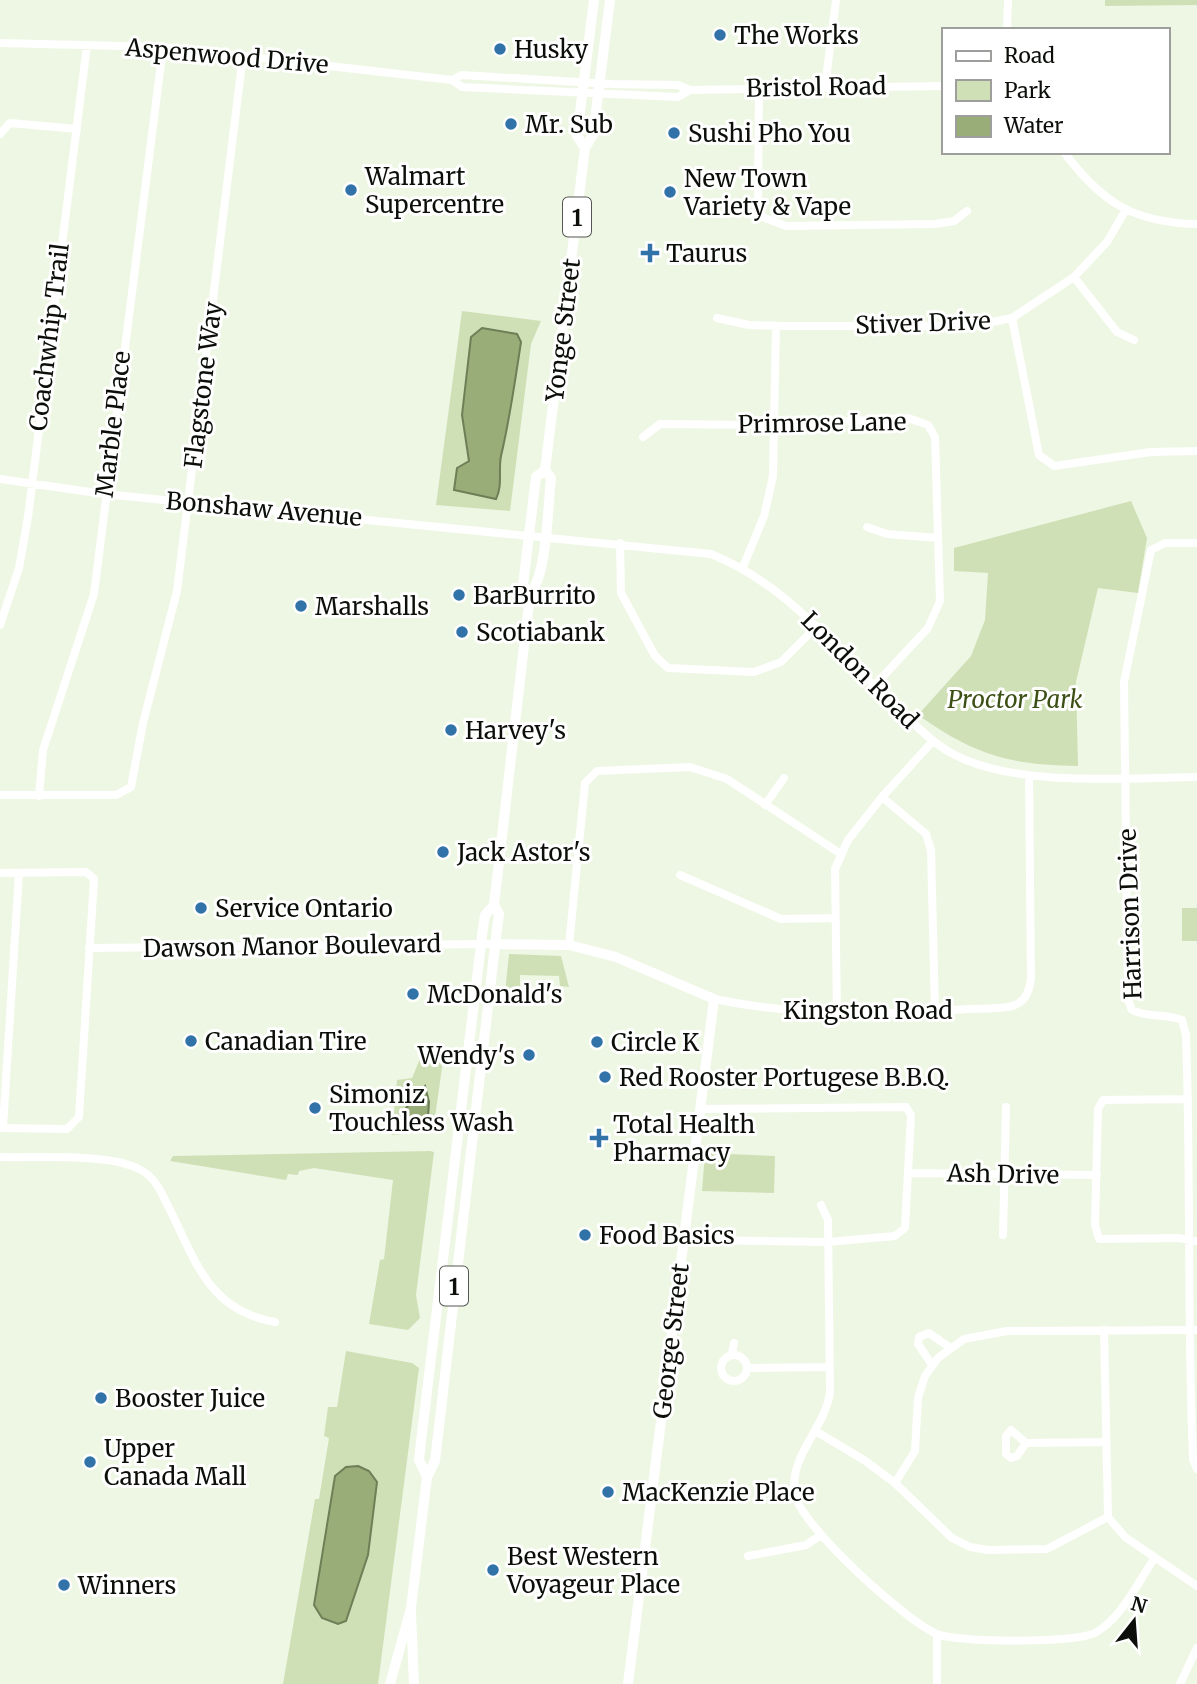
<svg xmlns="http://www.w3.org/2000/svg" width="1197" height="1684" font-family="Merriweather,serif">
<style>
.green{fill:#cfe0b7}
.water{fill:#98ad78;stroke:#6e7e57;stroke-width:2}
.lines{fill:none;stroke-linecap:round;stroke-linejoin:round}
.minor{stroke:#fff;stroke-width:8}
.major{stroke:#fff;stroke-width:10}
.poi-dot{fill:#3173a9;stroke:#fff;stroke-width:2.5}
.labels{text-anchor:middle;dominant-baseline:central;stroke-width:6;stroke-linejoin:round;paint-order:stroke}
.shield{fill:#fff;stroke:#555753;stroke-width:2}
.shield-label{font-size:23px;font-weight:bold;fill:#0c0f09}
.poi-label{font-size:24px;fill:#0c0f09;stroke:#fff;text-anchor:start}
.street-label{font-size:24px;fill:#0c0f09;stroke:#fff}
.park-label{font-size:24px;font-style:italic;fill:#3c5015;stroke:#fff}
</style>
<rect width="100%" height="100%" fill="#eef7e3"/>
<path class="green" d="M1105,0H1197V5L1105,6Z
M462,311L541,321L531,344L510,511L436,505Z
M1131,501L1147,538L1138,593L1098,588L1076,682L1078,766C1009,765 975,755 918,715L971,656L985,620L988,573L954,571V548Z
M1182,908H1197V941H1182Z
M509,954L561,956L569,987L560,986L559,976L520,975V988H514L513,1002H504Z
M422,1054H444L433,1131L392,1135L397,1080L412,1078Z
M430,1151L434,1152L416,1295L420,1318L408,1330L369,1324L380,1260L384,1259L393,1180L314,1168L299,1171L298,1175L288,1174L286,1180L170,1161L173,1156Z
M705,1153L775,1156L774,1193L702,1191Z
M346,1351L412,1363L419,1368L378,1684H283L315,1499H319L329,1438L324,1436L328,1407H337Z"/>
<path class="water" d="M482,328L517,334L521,342C515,381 510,418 501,456C498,471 503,485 496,499L454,490L457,468L469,461L462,415L471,337Z
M425,1086L429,1102L428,1117L418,1122L408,1119L406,1108Z
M358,1466L369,1471L377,1482L368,1555L346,1621L338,1624L322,1618L314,1605L335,1476L346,1467Z"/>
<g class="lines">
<path class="minor" d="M1007,30L1008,0
M0,43L163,47L452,80L462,87L678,97L690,90
M452,80L462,75L611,84L678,85L690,90L943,86
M825,87L836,0
M759,88L758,203L762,217L786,226L935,224L954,221L967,211
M0,134L10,123L77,129
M1064,152C1101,202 1134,223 1197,224
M1074,277L1117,332L1134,340
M717,318L749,325L784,326H972L1012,318L1074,277L1107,242L1125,211
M1012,318L1039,455L1054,466L1151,452L1197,451
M643,437L660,424L774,425L908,418L928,425L935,437L940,601L928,628L874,686
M0,479L104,494L711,554C794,588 834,650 898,709C916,725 933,744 955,755C1016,787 1129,778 1197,777
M867,527L887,534L938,538
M620,543L621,593L655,656L668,668L754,672L781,662L817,626
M1197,543H1165L1151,550L1124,682L1128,1000L1132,1010C1147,1018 1165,1013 1182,1020L1186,1035C1191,1176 1187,1318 1193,1459L1197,1469
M743,567L764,516L773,476L776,326
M0,625L19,568L28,517L87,45
M0,795H116L131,787L143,723L177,591L243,55
M39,796L43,750L94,594L163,47
M882,797L926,834L931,850L935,1011
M765,805L784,778
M0,873L86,872L94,879L79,1117L67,1129L0,1128
M680,875L781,919L835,918
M569,945L585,783L597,771L690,767L727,779L841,854
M89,948L495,944
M714,999C796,1016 883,1016 967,1009C981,1008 1002,1010 1015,1005C1027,1000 1029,990 1031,979L1029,775
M837,1012L835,869L848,840L882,797L933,741
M1188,1099L1103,1100L1098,1109L1095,1225L1099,1239L1178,1238L1197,1241
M3,1127L19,873
M0,1157C35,1158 109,1153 139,1169C154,1176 161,1191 168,1206C195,1259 208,1311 275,1322
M910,1173L1097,1175
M821,1205L828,1220L830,1392C825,1429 788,1456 795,1495C802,1527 906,1621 937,1634C959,1643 1074,1643 1095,1633C1121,1619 1138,1582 1154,1559
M1003,1235L1006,1107
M684,1240L827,1242L895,1236L905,1228L911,1115L906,1107L700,1109
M1104,1330L1108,1517L1125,1537L1197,1586
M732,1353L734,1343
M721 1368a13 13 0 1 1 26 0a13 13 0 1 1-26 0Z
M932,1365L918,1344L919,1337L929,1333L949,1347
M749,1368L829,1367
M1011,1430L1026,1443L1017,1456L1011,1458L1006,1454V1436Z
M817,1432L864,1460L895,1483L952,1538L970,1547L988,1550L1047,1549L1108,1517
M1026,1443L1106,1442
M895,1483L915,1451L918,1398L925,1376L938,1358L964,1339L1007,1331L1197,1330
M748,1556L806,1545L821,1535
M937,1634V1684
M1180,1684L1197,1648"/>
<path class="major" d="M585,148L577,136L594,0
M530,594L523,585L536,477L545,470
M495,944L569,945L616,957L714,999L628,1684
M427,1477L419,1460L422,1433L483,928L485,915L494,905
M411,1612L414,1684
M390,1684L411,1608L427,1477L435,1461L497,929L499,914L494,905L530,594C547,575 548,506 551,478L545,470L585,148L593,135L610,0"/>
</g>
<g class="poi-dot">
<circle cx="720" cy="35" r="7"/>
<circle cx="500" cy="49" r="7"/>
<circle cx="511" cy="124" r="7"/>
<circle cx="674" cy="133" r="7"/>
<circle cx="351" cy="190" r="7"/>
<circle cx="670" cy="192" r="7"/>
<path d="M646.5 242.5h7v7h7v7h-7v7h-7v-7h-7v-7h7z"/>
<circle cx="459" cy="595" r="7"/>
<circle cx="301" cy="606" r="7"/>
<circle cx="462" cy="632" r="7"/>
<circle cx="451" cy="730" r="7"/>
<circle cx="443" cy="852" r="7"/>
<circle cx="201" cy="908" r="7"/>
<circle cx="413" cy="994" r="7"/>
<circle cx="191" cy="1041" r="7"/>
<circle cx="597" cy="1042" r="7"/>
<circle cx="529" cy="1055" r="7"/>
<circle cx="605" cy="1077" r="7"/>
<circle cx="315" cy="1108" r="7"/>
<path d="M595.5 1127.5h7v7h7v7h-7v7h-7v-7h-7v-7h7z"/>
<circle cx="585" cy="1235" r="7"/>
<circle cx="101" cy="1398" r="7"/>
<circle cx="90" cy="1462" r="7"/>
<circle cx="608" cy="1492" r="7"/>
<circle cx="493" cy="1570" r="7"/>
<circle cx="64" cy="1585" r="7"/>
</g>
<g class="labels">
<g class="shield">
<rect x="563" y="197.5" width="28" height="39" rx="5"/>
<rect x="440" y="1266.5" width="28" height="39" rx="5"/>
</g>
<g class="shield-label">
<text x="577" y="217">1</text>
<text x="454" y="1286">1</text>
</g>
<g class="poi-label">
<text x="734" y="35">The Works</text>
<text x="514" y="49">Husky</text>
<text x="525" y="124">Mr. Sub</text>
<text x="688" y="133">Sushi Pho You</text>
<text x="365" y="176">Walmart<tspan x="365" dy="28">Supercentre</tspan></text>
<text x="684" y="178">New Town<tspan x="684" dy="28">Variety &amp; Vape</tspan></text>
<text x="666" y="253">Taurus</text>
<text x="473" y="595">BarBurrito</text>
<text x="315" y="606">Marshalls</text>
<text x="476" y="632">Scotiabank</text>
<text x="465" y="730">Harvey's</text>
<text x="457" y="852">Jack Astor's</text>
<text x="215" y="908">Service Ontario</text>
<text x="427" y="994">McDonald's</text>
<text x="205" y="1041">Canadian Tire</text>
<text x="611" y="1042">Circle K</text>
<text x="515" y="1055" text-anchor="end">Wendy's</text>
<text x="619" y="1077">Red Rooster Portugese B.B.Q.</text>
<text x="329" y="1094">Simoniz<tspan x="329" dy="28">Touchless Wash</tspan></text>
<text x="613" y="1124">Total Health<tspan x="613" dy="28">Pharmacy</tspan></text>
<text x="599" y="1235">Food Basics</text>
<text x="115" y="1398">Booster Juice</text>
<text x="104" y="1448">Upper<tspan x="104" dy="28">Canada Mall</tspan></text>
<text x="622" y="1492">MacKenzie Place</text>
<text x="507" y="1556">Best Western<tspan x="507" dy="28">Voyageur Place</tspan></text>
<text x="78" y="1585">Winners</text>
</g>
<g class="street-label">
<text transform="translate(227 56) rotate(5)">Aspenwood Drive</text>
<text transform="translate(816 87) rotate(-1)">Bristol Road</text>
<text transform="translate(923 323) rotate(-2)">Stiver Drive</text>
<text transform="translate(563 330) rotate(-83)">Yonge Street</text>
<text transform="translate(49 337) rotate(-83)">Coachwhip Trail</text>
<text transform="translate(203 385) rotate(-83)">Flagstone Way</text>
<text transform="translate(822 423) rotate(-1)">Primrose Lane</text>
<text transform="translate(113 424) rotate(-83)">Marble Place</text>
<text transform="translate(264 509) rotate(5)">Bonshaw Avenue</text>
<text transform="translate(860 670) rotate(45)">London Road</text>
<text transform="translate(1130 914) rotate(-92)">Harrison Drive</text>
<text transform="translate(292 946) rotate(-1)">Dawson Manor Boulevard</text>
<text x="868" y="1010">Kingston Road</text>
<text transform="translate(1003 1174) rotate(1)">Ash Drive</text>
<text transform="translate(671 1341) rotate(-83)">George Street</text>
</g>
<g class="park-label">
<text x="1015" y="699">Proctor Park</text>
</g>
</g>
<rect x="942" y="28" width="228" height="126" fill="#ffffff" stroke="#9e9f9d" stroke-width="2"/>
<rect x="956" y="51" width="35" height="10" fill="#ffffff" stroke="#9e9f9d" stroke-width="2"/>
<text x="1004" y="63" font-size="21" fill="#0c0f09">Road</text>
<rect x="956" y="80" width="35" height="21" fill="#cfe0b7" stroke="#9e9f9d" stroke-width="2"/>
<text x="1004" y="98" font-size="21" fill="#0c0f09">Park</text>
<rect x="956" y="116" width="35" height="21" fill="#98ad78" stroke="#9e9f9d" stroke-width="2"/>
<text x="1004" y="133" font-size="21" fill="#0c0f09">Water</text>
<g transform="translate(1134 1621) rotate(17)" stroke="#ffffff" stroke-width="5" paint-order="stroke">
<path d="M0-5L12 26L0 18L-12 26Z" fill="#0c0f09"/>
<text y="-10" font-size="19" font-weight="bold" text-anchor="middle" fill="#0c0f09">N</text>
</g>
</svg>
